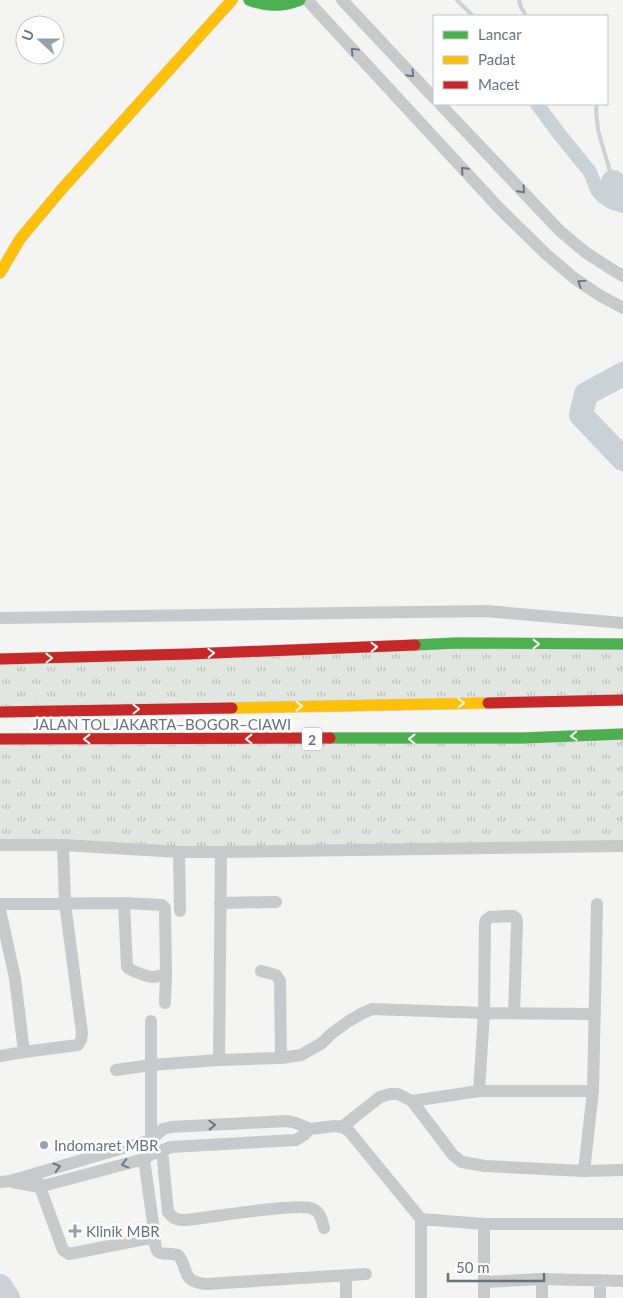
<svg xmlns="http://www.w3.org/2000/svg" width="623" height="1298" font-family="Lato,sans-serif">
<style>
.grass{fill:url(#grass-tufts)}
.lines{fill:none;stroke-linecap:round;stroke-linejoin:round}
.stream{stroke:#cad2d5;stroke-width:4}
.canal{stroke:#cad2d5;stroke-width:14}
.river{stroke:#cad2d5;stroke-width:24}
.fast-casing{stroke:#d0d1d2;stroke-width:12}
.slow-casing{stroke:#d0d1d2;stroke-width:12}
.jam-casing{stroke:#d0d1d2;stroke-width:12}
.street{stroke:#c8c9ca;stroke-width:12}
.fast{stroke:#4caf50;stroke-width:11}
.slow{stroke:#ffc107;stroke-width:11}
.jam{stroke:#c62828;stroke-width:11}
.oneway{stroke:#6a7785}
.oneway2{stroke:#f6fbf6}
.poi-dot{fill:#97a0a9;stroke:#fff;stroke-width:2}
.labels{text-anchor:middle;dominant-baseline:central;stroke-width:5;stroke-linejoin:round;paint-order:stroke}
.shield{fill:#fff;stroke:#939da7;stroke-width:1}
.shield-label{font-size:14px;font-weight:bold;fill:#657381}
.street-label{font-size:15px;fill:#657381;stroke:#fff}
.poi-label{font-size:15px;fill:#657381;stroke:#fff;text-anchor:start}
</style>
<defs>
<pattern id="grass-tufts" width="24" height="20" patternUnits="userSpaceOnUse" patternTransform="scale(1.25)"><rect width="24" height="20" fill="#e2e6e0"/><path d="M3 7l-1-3M5 7V3M7 7l1-3M15 17l-1-3M17 17v-4M19 17l1-3" fill="none" stroke="#bbbfbb"/></pattern>
</defs>
<rect width="100%" height="100%" fill="#f4f4f2"/>
<path class="grass" d="M623,644V700L0,712V659Z
M623,734V843L179,852L0,845V739Z"/>
<g class="lines">
<path class="stream" d="M457,0L473,16
M519,0L521,7L526,16
M597,104L596,110L598,130L613,182"/>
<path class="canal" d="M537,104L560,135L590,172L597,190L603,197L611,202L623,206"/>
<path class="river" d="M613,182L616,188L623,194
M623,374L586,394L581,415L623,459
M0,1286L8,1298"/>
<g class="fast-casing">
<path id="fast" d="M249,0C267,7 282,7 300,0
M415,645L456,643L623,644
M330,738H524L623,734"/>
</g>
<g class="slow-casing">
<path id="slow" d="M0,273L20,239L61,190L232,0
M232,708L488,703"/>
</g>
<g class="jam-casing">
<path id="jam" d="M0,659L189,654L415,645
M488,703L623,700
M0,712L232,708
M0,739L330,738"/>
</g>
<path class="street" d="M307,0L499,208L547,255L574,278L599,295L623,308
M342,0L434,98
M440,104L560,231L585,252L608,267L623,276
M0,618L486,611L623,623
M0,845H63L179,852H221L623,846
M179,852L180,911
M220,903L276,902
M0,904L124,903L162,905L165,908L166,974C162,975 157,977 153,977C148,977 131,971 127,967L124,903
M0,910L15,978L24,1052
M261,971L276,975L280,981L281,1058
M165,1003L166,974
M151,1021V1143
M0,1056L24,1052L78,1045L81,1040L82,1033L65,903L63,845
M219,1060L221,852
M116,1070L151,1065L219,1060L281,1058L301,1055L322,1043L331,1034L349,1021L361,1014L372,1009L484,1013L595,1014
M479,1091L484,1013L485,924L486,920L490,917L513,916L516,918L517,922L514,1013
M412,1101L479,1091H593
M342,1127L380,1097L390,1094H398L412,1101L453,1155L462,1162L485,1166L584,1171L623,1170
M162,1150L168,1212C173,1219 177,1220 186,1220C206,1218 301,1202 313,1209C321,1212 322,1221 324,1228
M144,1159L155,1237C154,1260 164,1251 178,1255C190,1270 180,1281 206,1284L366,1274
M584,1171L593,1091L597,904
M37,1179L63,1250L69,1254L155,1237
M0,1182L10,1181L151,1140L163,1129L171,1127L287,1121L296,1123L310,1129L335,1126L342,1127L349,1131L353,1136L421,1219L484,1224H623
M13,1182L39,1187L144,1159L152,1154L171,1147L296,1140L304,1135L310,1129
M484,1282L542,1279L623,1281
M346,1298V1276
M421,1298V1219
M484,1298V1224
M542,1298V1279
M600,1298V1280"/>
<use href="#fast" class="fast"/>
<use href="#slow" class="slow"/>
<use href="#jam" class="jam"/>
</g>
<defs><path id="oneway-chevron" d="M-2-3.5L2.5 0L-2 3.5" fill="none" stroke-width="1.6" stroke-linecap="round" stroke-linejoin="round" transform="scale(1.25)"/></defs>
<g class="oneway">
<use href="#oneway-chevron" transform="translate(354 51) rotate(-133)"/>
<use href="#oneway-chevron" transform="translate(411 74) rotate(47)"/>
<use href="#oneway-chevron" transform="translate(464 170) rotate(-133)"/>
<use href="#oneway-chevron" transform="translate(522 190) rotate(47)"/>
<use href="#oneway-chevron" transform="translate(581 283) rotate(-146)"/>
<use href="#oneway-chevron" transform="translate(212 1125) rotate(-3)"/>
<use href="#oneway-chevron" transform="translate(125 1164) rotate(165)"/>
<use href="#oneway-chevron" transform="translate(57 1167) rotate(-16)"/>
</g>
<g class="oneway2">
<use href="#oneway-chevron" transform="translate(536 644)"/>
<use href="#oneway-chevron" transform="translate(374 647) rotate(-2)"/>
<use href="#oneway-chevron" transform="translate(211 653) rotate(-2)"/>
<use href="#oneway-chevron" transform="translate(49 658) rotate(-1)"/>
<use href="#oneway-chevron" transform="translate(461 703) rotate(-1)"/>
<use href="#oneway-chevron" transform="translate(299 706) rotate(-1)"/>
<use href="#oneway-chevron" transform="translate(136 709) rotate(-1)"/>
<use href="#oneway-chevron" transform="translate(574 736) rotate(177)"/>
<use href="#oneway-chevron" transform="translate(87 739) rotate(-180)"/>
<use href="#oneway-chevron" transform="translate(249 739) rotate(180)"/>
<use href="#oneway-chevron" transform="translate(412 739) rotate(180)"/>
</g>
<g class="poi-dot">
<circle cx="44" cy="1145" r="5"/>
<path d="M72.5 1223.5h5v5h5v5h-5v5h-5v-5h-5v-5h5z"/>
</g>
<g class="labels">
<rect class="shield" x="302" y="727.5" width="20" height="23" rx="4"/>
<g class="shield-label">
<text x="312" y="739">2</text>
</g>
<g class="street-label">
<text x="162" y="724">JALAN TOL JAKARTA–BOGOR–CIAWI</text>
</g>
<g class="poi-label">
<text x="54" y="1145">Indomaret MBR</text>
<text x="86" y="1231">Klinik MBR</text>
</g>
</g>
<rect x="433" y="15" width="175" height="90" fill="#ffffff" stroke="#c1c7cd"/>
<rect x="443" y="31" width="25" height="8" fill="#4caf50" stroke="#c1c7cd"/>
<text x="478" y="40" font-size="15" fill="#657381">Lancar</text>
<rect x="443" y="56" width="25" height="8" fill="#ffc107" stroke="#c1c7cd"/>
<text x="478" y="65" font-size="15" fill="#657381">Padat</text>
<rect x="443" y="81" width="25" height="8" fill="#c62828" stroke="#c1c7cd"/>
<text x="478" y="90" font-size="15" fill="#657381">Macet</text>
<g transform="translate(40 40) rotate(291)"><circle r="24" fill="#ffffff" stroke="#c1c7cd"/>
<path d="M0-4L9 19L0 12L-9 19Z" fill="#97a0a9"/>
<text y="-8" font-size="14" font-weight="bold" text-anchor="middle" fill="#657381">U</text>
</g>
<path d="M448 1273v8h96v-8" fill="none" stroke="#657381" stroke-width="2.5"/>
<text x="456" y="1273" font-size="15" fill="#657381" stroke="#ffffff" stroke-width="4" paint-order="stroke">50 m</text>
</svg>
